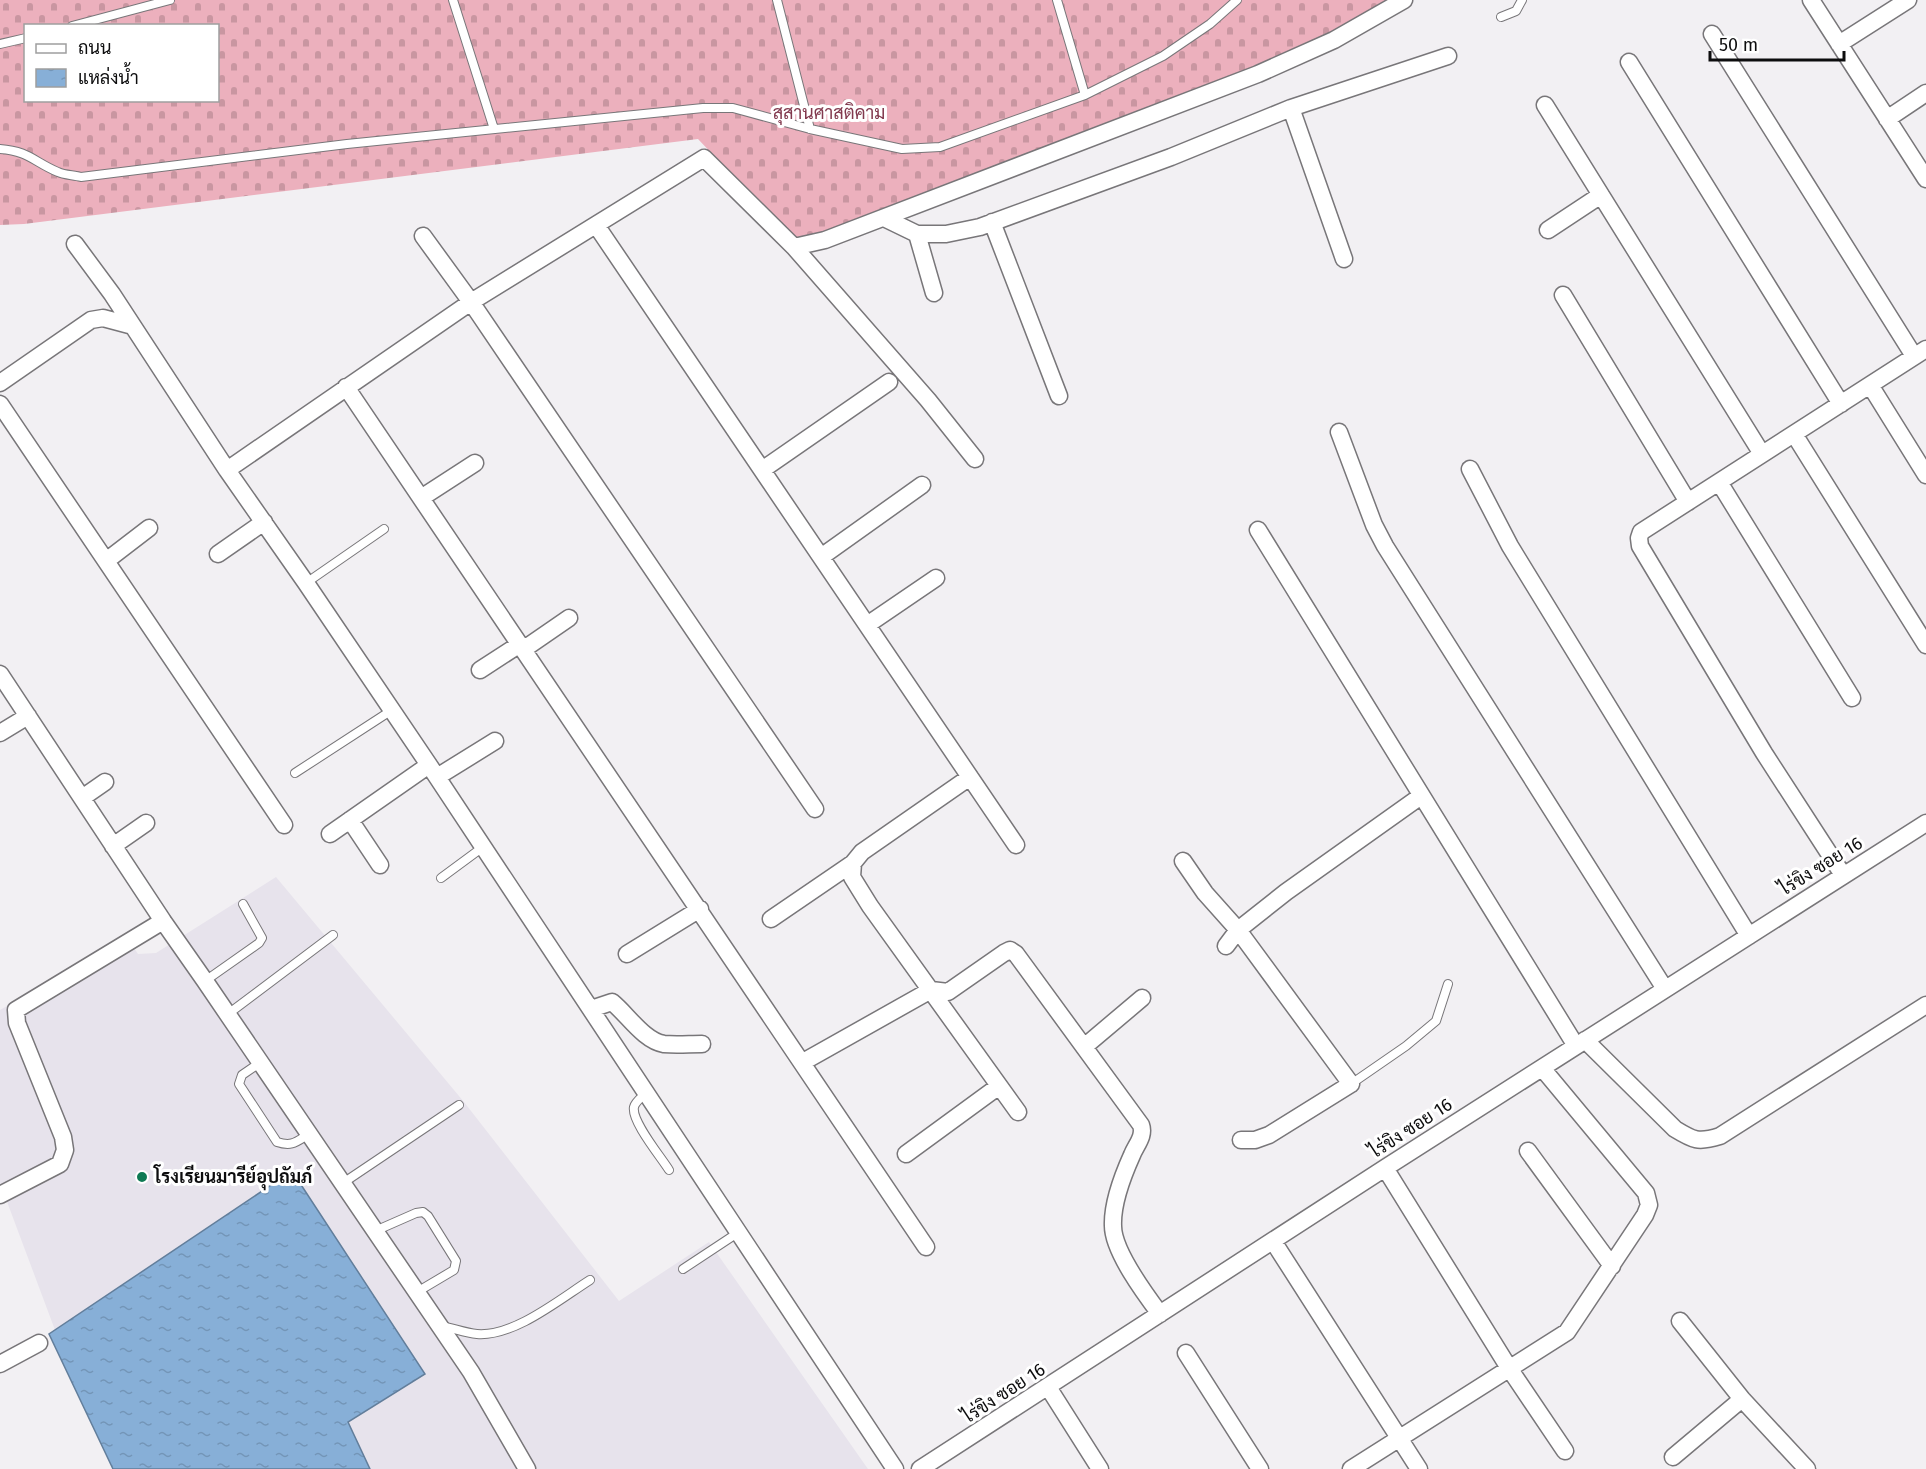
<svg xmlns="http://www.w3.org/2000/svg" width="1926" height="1469" font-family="'Fira Sans',Sarabun,sans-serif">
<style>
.built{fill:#e7e3ec}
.cemetery{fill:url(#cemetery-stones);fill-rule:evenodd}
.water{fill:url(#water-ripples);stroke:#627e9b;stroke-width:1.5}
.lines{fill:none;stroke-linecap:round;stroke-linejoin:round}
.lane-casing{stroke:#787679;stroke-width:10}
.street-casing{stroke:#787679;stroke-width:19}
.lane{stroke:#fff;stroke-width:8}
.street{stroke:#fff;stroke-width:16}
.poi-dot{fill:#0f7a54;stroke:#fff;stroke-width:2}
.labels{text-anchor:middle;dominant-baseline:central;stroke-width:6;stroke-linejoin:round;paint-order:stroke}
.park-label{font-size:18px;fill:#82394e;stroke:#fff}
.street-label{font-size:18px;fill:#0d0d0e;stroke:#fff}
.poi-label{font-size:18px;font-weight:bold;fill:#0d0d0e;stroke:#fff;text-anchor:start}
</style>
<defs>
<pattern id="cemetery-stones" width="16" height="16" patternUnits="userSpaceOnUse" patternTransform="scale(1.5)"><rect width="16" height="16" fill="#ecb0bd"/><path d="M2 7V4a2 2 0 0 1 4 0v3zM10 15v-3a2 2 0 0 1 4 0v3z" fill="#c996a1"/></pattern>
<pattern id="water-ripples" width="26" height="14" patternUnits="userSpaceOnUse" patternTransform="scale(1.5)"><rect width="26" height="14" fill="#87afd7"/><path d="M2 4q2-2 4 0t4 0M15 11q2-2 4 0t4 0" fill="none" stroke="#7395b7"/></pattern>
</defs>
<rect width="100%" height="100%" fill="#f2f0f3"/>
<path class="built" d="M276,877L464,1102L619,1301L709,1242L868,1469H370L347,1423L424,1374L291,1172L55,1330L0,1183V1010L127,937L138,954L156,953Z"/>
<path class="cemetery" d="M0,0H1394L1294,55L814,239L791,237L698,139L24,224L0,225ZM26,26H218V100H26Z"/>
<path class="water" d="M292,1171L425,1374L348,1422L370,1469H113L49,1334Z"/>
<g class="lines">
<g class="lane-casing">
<path id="lane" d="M453,0L494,129
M777,0L810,129
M1057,0L1085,95
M1501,17L1516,11L1522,0
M72,26L170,0
M0,44L26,38
M0,149C29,151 34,162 58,172C64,175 74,175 81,177L347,144L703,108H733L810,129L902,149L940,147L1085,95L1163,56L1210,24L1237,0
M306,583L384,529
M295,773L392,710
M441,878L483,847
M205,981L259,943L262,938L243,904
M228,1014L333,935
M261,1062L242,1075L239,1084L277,1142C292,1147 296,1142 309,1134
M1351,1084L1406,1046L1436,1021L1448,984
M646,1093C642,1097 635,1102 634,1107C631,1121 661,1157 669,1170
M343,1183L459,1105
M375,1231L416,1213L423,1212L428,1216L456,1261L454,1270L417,1292
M683,1269L739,1232
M441,1326C453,1328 465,1333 477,1334C514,1337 560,1299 590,1280"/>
</g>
<g class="street-casing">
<path id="street" d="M1811,0L1926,179
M1712,34L1914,356
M1839,44L1908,0
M1629,62L1841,404
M1545,105L1762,454
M1291,108L1344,259
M1887,119L1926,93
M884,218L917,234H946L980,227L1171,157L1291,108L1448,56
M992,222L1059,396
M596,225L1016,845
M1548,230L1601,195
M917,234L934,293
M423,236L471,302L815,809
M75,244L112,294L227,470L306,583L429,765L895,1469
M794,247L928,400L975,459
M1563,295L1688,502
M0,383L91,320L103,318L133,326
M1870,385L1926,475
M346,387L926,1247
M0,404L284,825
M1339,432L1374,525L1385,546L1665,989
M1794,434L1926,645
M1470,469L1510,546L1749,936
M227,470L471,302L704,158L794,247L825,240L1258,74L1334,40L1404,0
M762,470L889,382
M1719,482L1852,698
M421,498L475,463
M1258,530L1576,1046
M218,554L264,522
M821,557L922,485
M106,561L149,528
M867,625L936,578
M524,649L569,618
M480,670L520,644
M0,674L163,921L205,981L471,1372L527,1469
M0,733L28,716
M437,777L495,741
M970,777L862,852L853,863L852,877L870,906L1018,1112
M82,798L105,782
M350,820L380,865
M330,834L429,765
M113,846L146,823
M1183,861L1205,893L1238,930L1351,1084L1269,1135L1255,1140H1241
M1843,875L1764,753L1640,546L1639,538L1641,532L1926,349
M771,919L853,863
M1226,946L1238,930L1286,892L1421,796
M627,954L700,909
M591,1009L612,1002C627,1014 644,1041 664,1044C676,1045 689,1044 702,1044
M1585,1040L1675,1129C1693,1140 1698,1143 1720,1136L1926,1005
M1084,1047L1142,998
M803,1062L931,990L948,992L1004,953L1010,950L1016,954L1141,1125C1145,1136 1136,1145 1132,1155C1123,1175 1112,1203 1113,1226C1113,1251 1145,1294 1160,1314
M1528,1151L1612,1266
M906,1154L999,1086
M1385,1168L1509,1368L1565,1451
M0,1195L60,1164L65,1150L63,1137L17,1023L16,1010L163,921
M1273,1241L1419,1469
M1680,1321L1742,1399L1807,1469
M1186,1353L1260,1469
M0,1364L39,1343
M1048,1387L1100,1469
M1673,1457L1742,1399
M920,1469L1385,1168L1926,823
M1351,1469L1567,1332L1645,1215L1649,1205L1646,1193L1542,1068"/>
</g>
<use href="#lane" class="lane"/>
<use href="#street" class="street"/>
</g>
<circle class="poi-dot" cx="142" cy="1177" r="6"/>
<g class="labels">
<g class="park-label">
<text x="829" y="113">สุสานศาสติคาม</text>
</g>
<g class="street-label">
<text transform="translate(1821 866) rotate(-32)">ไร่ขิง ซอย 16</text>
<text transform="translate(1411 1128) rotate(-33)">ไร่ขิง ซอย 16</text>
<text transform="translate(1004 1393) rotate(-33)">ไร่ขิง ซอย 16</text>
</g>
<g class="poi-label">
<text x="154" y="1177">โรงเรียนมารีย์อุปถัมภ์</text>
</g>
</g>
<rect x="24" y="24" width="195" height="78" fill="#ffffff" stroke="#9e9e9f" stroke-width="1.5"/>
<rect x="36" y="44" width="30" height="9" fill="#ffffff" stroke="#9e9e9f" stroke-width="1.5"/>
<text x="78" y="54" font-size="18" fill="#0d0d0e">ถนน</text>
<rect x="36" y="69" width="30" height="18" fill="url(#water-ripples)" stroke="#9e9e9f" stroke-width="1.5"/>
<text x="78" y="84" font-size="18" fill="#0d0d0e">แหล่งน้ำ</text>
<path d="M1710 51v9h134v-9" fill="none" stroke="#0d0d0e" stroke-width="3"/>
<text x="1719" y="51" font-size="18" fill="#0d0d0e" stroke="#ffffff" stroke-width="4.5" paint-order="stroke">50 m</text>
</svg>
